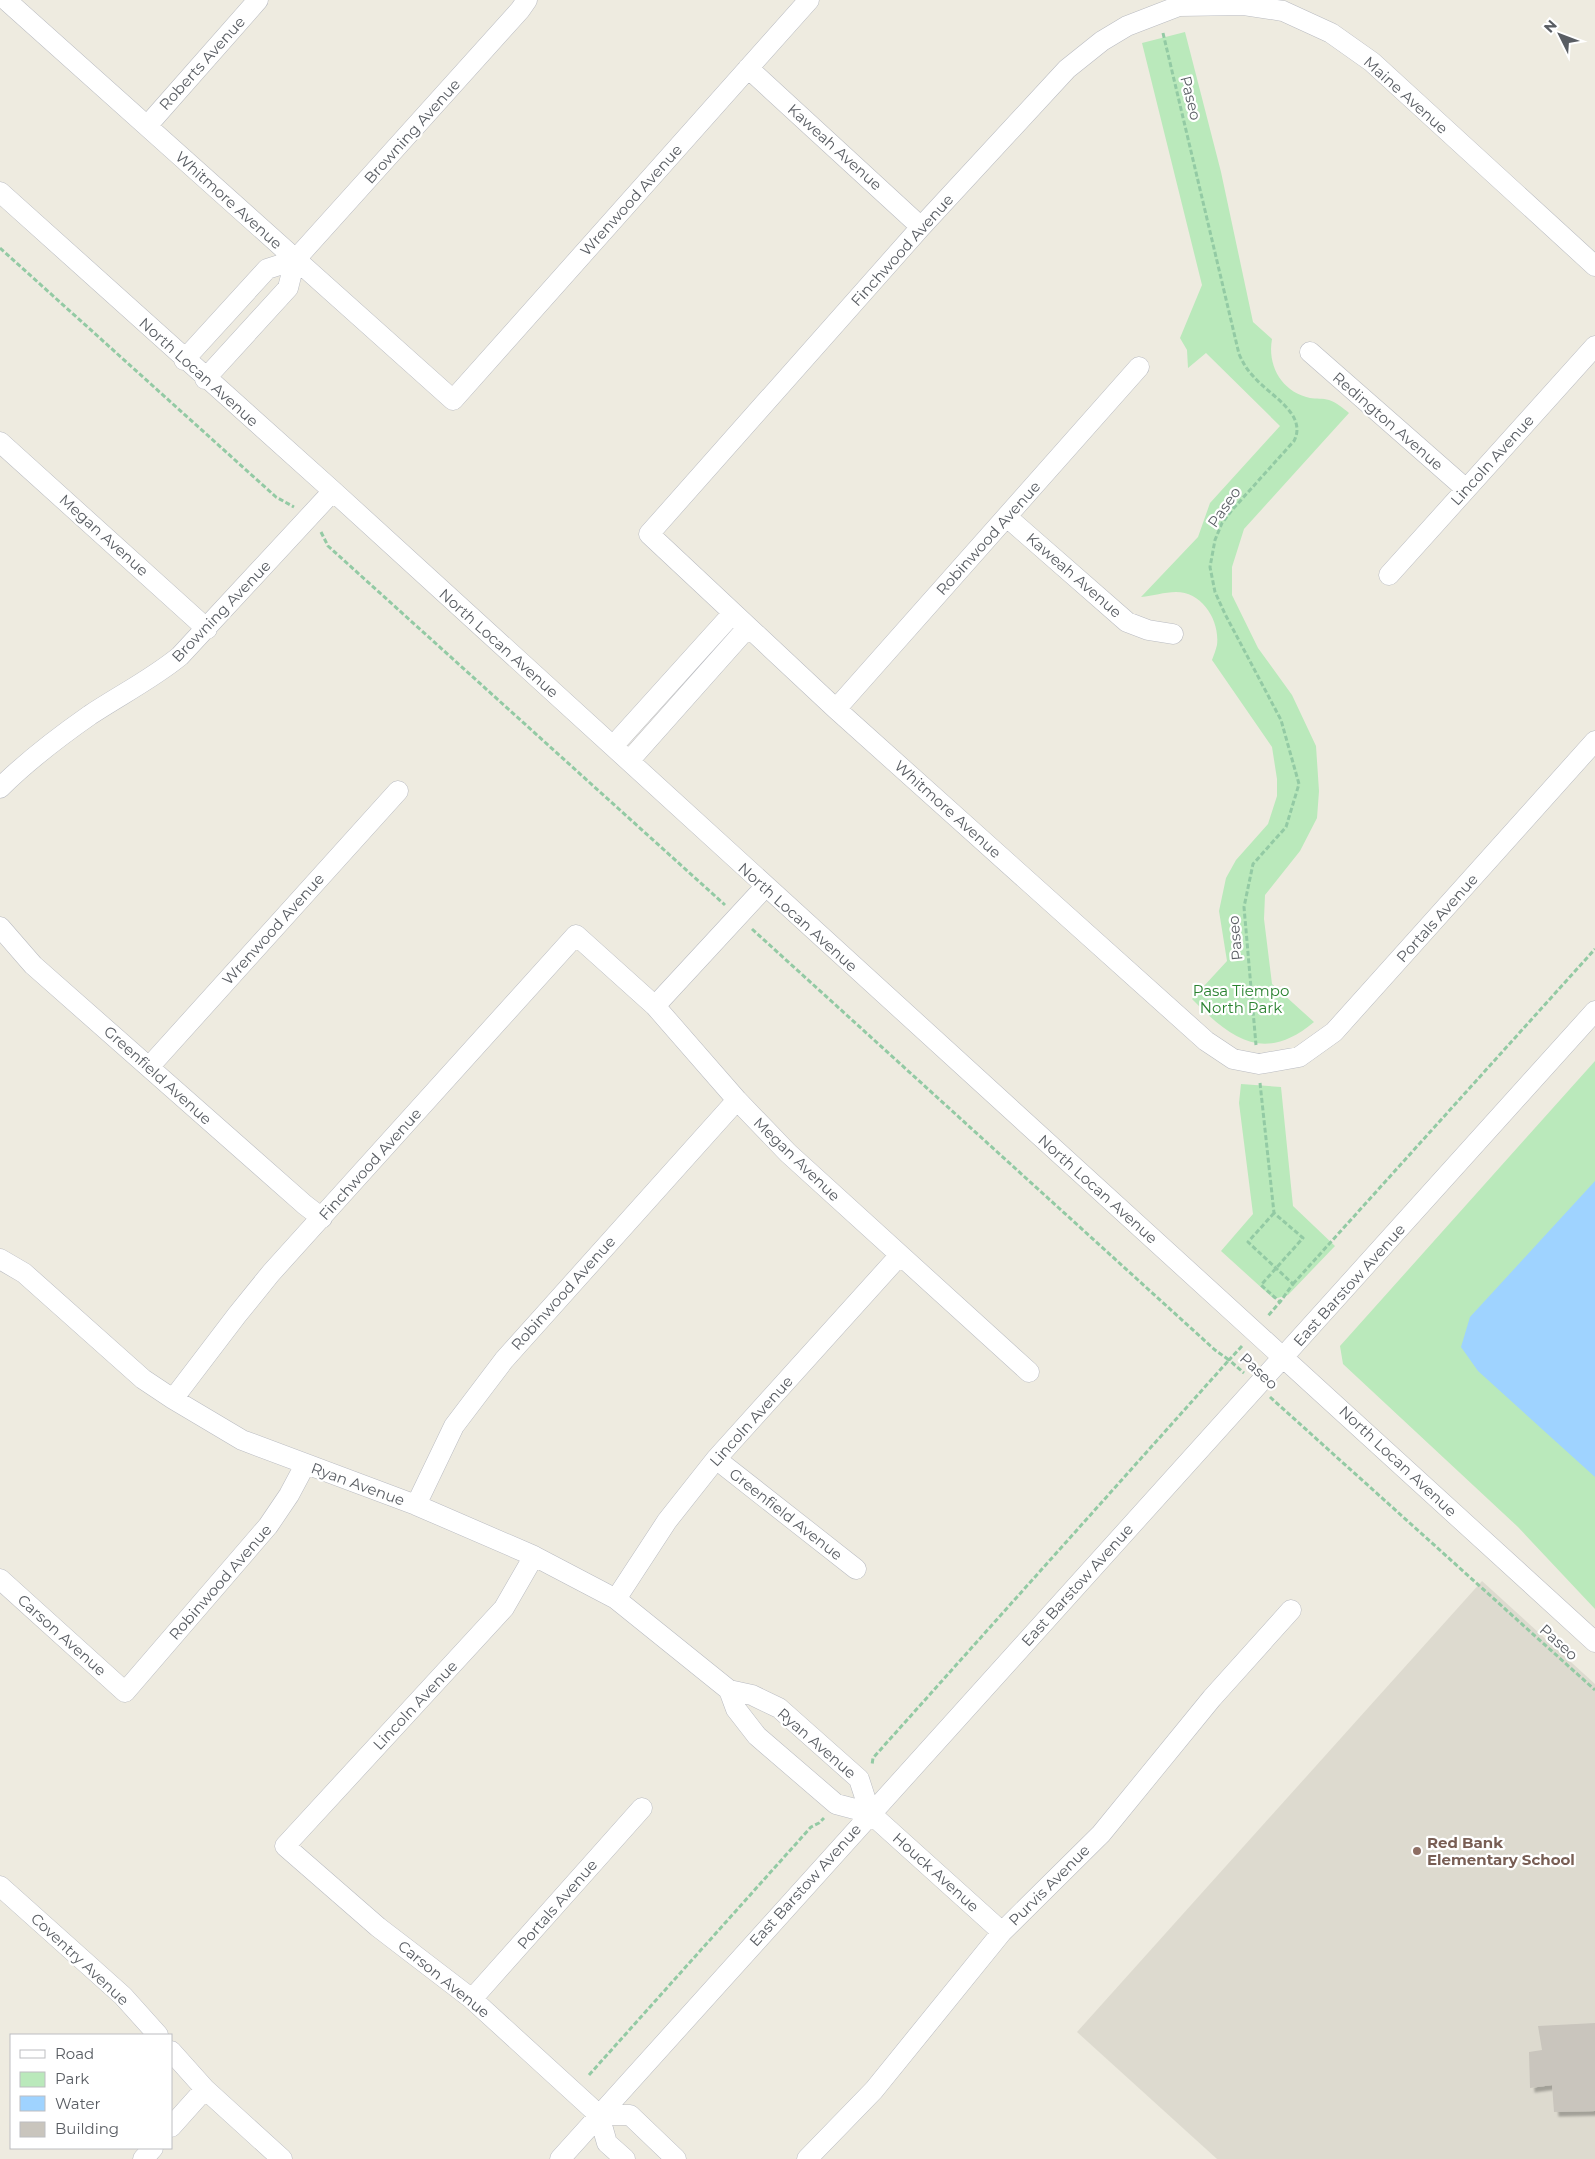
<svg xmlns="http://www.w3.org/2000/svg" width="1595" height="2159" font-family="Montserrat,sans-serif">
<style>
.education{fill:#dddacf}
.green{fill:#bae9bb}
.water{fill:#9fd3ff}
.building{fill:#c9c5bd;filter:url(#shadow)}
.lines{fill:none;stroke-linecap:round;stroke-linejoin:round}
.minor-casing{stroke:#b9bbc1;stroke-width:21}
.path{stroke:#93caa4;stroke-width:3;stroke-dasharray:5 2.5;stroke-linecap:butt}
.minor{stroke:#fff;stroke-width:20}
.education-dot{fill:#8d6e63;stroke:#fff;stroke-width:2}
.labels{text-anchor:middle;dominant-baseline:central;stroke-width:4.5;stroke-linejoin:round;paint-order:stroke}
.street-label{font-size:15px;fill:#595d63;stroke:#fff}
.park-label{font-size:15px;fill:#2a8230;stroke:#fff}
.education-label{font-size:15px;font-weight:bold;fill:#785e54;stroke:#fff;text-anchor:start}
</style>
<defs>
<filter id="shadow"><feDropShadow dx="4.5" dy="4.5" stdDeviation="1" flood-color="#0004"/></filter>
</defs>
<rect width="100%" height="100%" fill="#eeebe0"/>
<path class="education" d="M1482,1581L1595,1684V2159H1217L1077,2032Z"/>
<path class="green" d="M1185,32L1221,172L1253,322L1272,339C1267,366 1282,392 1310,398C1316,399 1323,398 1329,400C1336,402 1343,408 1349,413L1244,529L1232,567V595L1258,648L1292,695L1316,746L1319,791L1317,818L1300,851L1265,895L1264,919L1272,984L1314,1022C1264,1064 1231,1039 1192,999L1227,961L1219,911L1226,878L1236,860L1268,824L1277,796V779L1272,747L1212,660C1214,655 1216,649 1217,645C1220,620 1202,592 1176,592C1164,592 1153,596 1141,597L1198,537L1210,503L1280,426L1206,353L1188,368L1187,350L1180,338L1202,285L1142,43Z
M1595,1061V1609L1518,1527L1343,1364L1340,1346Z
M1241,1084L1281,1087L1293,1206L1335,1246L1288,1295L1274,1299L1221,1251L1253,1214L1239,1103Z"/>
<path class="water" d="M1595,1181V1477L1478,1371L1461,1347L1470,1317Z"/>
<path class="building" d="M1595,2023V2111L1554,2112L1552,2085L1530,2088L1529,2052L1542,2050L1538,2026Z"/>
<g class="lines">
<g class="minor-casing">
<path id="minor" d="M6,0L453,400L809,0
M748,68L921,227
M147,126L258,0
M0,192L333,491L1595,1642
M1595,266L1372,62L1331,33L1283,11L1244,5L1179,6L1127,26L1102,41L1067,69L921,227L649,534L836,709L1206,1041L1233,1059L1259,1064L1299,1057L1334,1032L1595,741
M1310,352L1466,489
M184,360L267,269L295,260
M205,379L288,288L295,260L520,10L527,0
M0,442L207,629
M1007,517L1127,622L1148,630L1173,634
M1389,575L1595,346
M836,709L1139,367
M613,746L733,613
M629,761L748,627
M0,788C26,762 60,736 90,715C120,695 152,679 180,656L333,491
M0,927L33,965L305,1205L322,1218
M655,1006L765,887
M149,1067L398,791
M0,1259L24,1273L143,1379L173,1399L242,1440L416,1505L534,1556L616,1599L729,1690L752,1695L779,1708L859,1779L870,1813
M173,1399L237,1315L271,1273L576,935L655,1006L737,1100L788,1153L1029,1372
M716,1459L856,1569
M416,1505L454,1426L504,1360L737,1100
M534,1556L504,1608L285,1846L378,1927L472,1999L599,2115L607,2143L625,2159
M0,1579L125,1692L268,1526L289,1495L305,1465
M616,1599L667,1521L716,1459L900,1255
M729,1690L736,1709L757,1736L836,1804L870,1813L1002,1932
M0,1886L123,1996L158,2035
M472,1999L642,1808
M171,2051L205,2089L282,2159
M599,2115H630L676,2159
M171,2127L205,2089
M143,2159L153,2148
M560,2159L1595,1011
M807,2159L874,2090L1002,1932L1101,1834L1212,1698L1291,1610"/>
</g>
<path class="path" d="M1163,33L1239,354C1243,363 1247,370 1254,377C1269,395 1308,414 1294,441L1232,510L1222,523L1215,540L1210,567L1215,592L1225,614L1281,720L1299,784L1286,827L1253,864L1244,907L1256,1045
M0,248L276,497L294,507
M321,532L328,546L725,905
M752,929L1215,1350L1229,1360L873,1758L872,1765
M1260,1083L1274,1213L1303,1238L1261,1285L1280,1302L1267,1317
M1274,1213L1248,1242L1293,1284L1280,1302
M1293,1284L1595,949
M1242,1346L1229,1360L1244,1373
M1270,1397L1595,1690
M589,2075L811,1827L819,1823L824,1818"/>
<use href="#minor" class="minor"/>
</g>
<circle class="education-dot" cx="1417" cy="1851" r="5"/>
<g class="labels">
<g class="street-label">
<text transform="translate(202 63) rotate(-48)">Roberts Avenue</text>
<text transform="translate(1406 95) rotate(42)">Maine Avenue</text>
<text transform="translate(1191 98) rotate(76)">Paseo</text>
<text transform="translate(412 131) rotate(-48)">Browning Avenue</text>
<text transform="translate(835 147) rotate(42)">Kaweah Avenue</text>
<text transform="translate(229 200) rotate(42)">Whitmore Avenue</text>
<text transform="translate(631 200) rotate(-48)">Wrenwood Avenue</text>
<text transform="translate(902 250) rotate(-48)">Finchwood Avenue</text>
<text transform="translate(199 372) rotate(42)">North Locan Avenue</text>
<text transform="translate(1388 421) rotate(41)">Redington Avenue</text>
<text transform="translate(1492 460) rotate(-48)">Lincoln Avenue</text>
<text transform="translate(1224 507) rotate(-55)">Paseo</text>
<text transform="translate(104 535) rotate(42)">Megan Avenue</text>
<text transform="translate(988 538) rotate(-48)">Robinwood Avenue</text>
<text transform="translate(1074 575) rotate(41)">Kaweah Avenue</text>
<text transform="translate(221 611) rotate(-46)">Browning Avenue</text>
<text transform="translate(499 643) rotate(42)">North Locan Avenue</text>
<text transform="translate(948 809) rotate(42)">Whitmore Avenue</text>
<text transform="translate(798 917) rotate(42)">North Locan Avenue</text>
<text transform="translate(1437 918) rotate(-48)">Portals Avenue</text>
<text transform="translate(273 929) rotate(-48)">Wrenwood Avenue</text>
<text transform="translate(1235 938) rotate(-95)">Paseo</text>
<text transform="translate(158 1075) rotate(42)">Greenfield Avenue</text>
<text transform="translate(797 1159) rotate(44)">Megan Avenue</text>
<text transform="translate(370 1164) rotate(-48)">Finchwood Avenue</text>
<text transform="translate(1098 1189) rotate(42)">North Locan Avenue</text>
<text transform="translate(1349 1285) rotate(-48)">East Barstow Avenue</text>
<text transform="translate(563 1293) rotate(-48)">Robinwood Avenue</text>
<text transform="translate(1259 1371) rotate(43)">Paseo</text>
<text transform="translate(751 1421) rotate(-48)">Lincoln Avenue</text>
<text transform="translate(1398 1461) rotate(43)">North Locan Avenue</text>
<text transform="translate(358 1484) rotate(20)">Ryan Avenue</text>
<text transform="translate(786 1514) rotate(38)">Greenfield Avenue</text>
<text transform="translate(220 1582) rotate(-49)">Robinwood Avenue</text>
<text transform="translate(1077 1585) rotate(-48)">East Barstow Avenue</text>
<text transform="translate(62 1635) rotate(42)">Carson Avenue</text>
<text transform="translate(1559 1642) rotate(42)">Paseo</text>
<text transform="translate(415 1705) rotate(-47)">Lincoln Avenue</text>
<text transform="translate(817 1743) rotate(41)">Ryan Avenue</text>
<text transform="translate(936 1872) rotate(42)">Houck Avenue</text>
<text transform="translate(805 1885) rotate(-48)">East Barstow Avenue</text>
<text transform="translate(1049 1885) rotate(-45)">Purvis Avenue</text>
<text transform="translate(557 1904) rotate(-49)">Portals Avenue</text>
<text transform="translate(80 1959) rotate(43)">Coventry Avenue</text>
<text transform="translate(444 1979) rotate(39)">Carson Avenue</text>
</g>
<g class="park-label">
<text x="1241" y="990">Pasa Tiempo<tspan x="1241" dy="17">North Park</tspan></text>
</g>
<g class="education-label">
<text x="1427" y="1842">Red Bank<tspan x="1427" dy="17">Elementary School</tspan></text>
</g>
</g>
<rect x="10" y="2034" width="162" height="115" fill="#ffffff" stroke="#bdbec1"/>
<rect x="20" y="2050" width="25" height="8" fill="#ffffff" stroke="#bdbec1"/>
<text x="55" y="2059" font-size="15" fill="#595d63">Road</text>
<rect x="20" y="2072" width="25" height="15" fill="#bae9bb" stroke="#bdbec1"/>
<text x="55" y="2084" font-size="15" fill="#595d63">Park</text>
<rect x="20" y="2096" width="25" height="15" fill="#9fd3ff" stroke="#bdbec1"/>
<text x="55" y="2109" font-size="15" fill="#595d63">Water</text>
<rect x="20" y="2122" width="25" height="15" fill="#c9c5bd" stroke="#bdbec1"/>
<text x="55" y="2134" font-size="15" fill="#595d63">Building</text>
<g transform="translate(1560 35) rotate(312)" stroke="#ffffff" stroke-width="4" paint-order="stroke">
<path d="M0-4L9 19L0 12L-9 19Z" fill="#595d63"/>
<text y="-8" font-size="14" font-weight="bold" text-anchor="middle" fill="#595d63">N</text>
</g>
</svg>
